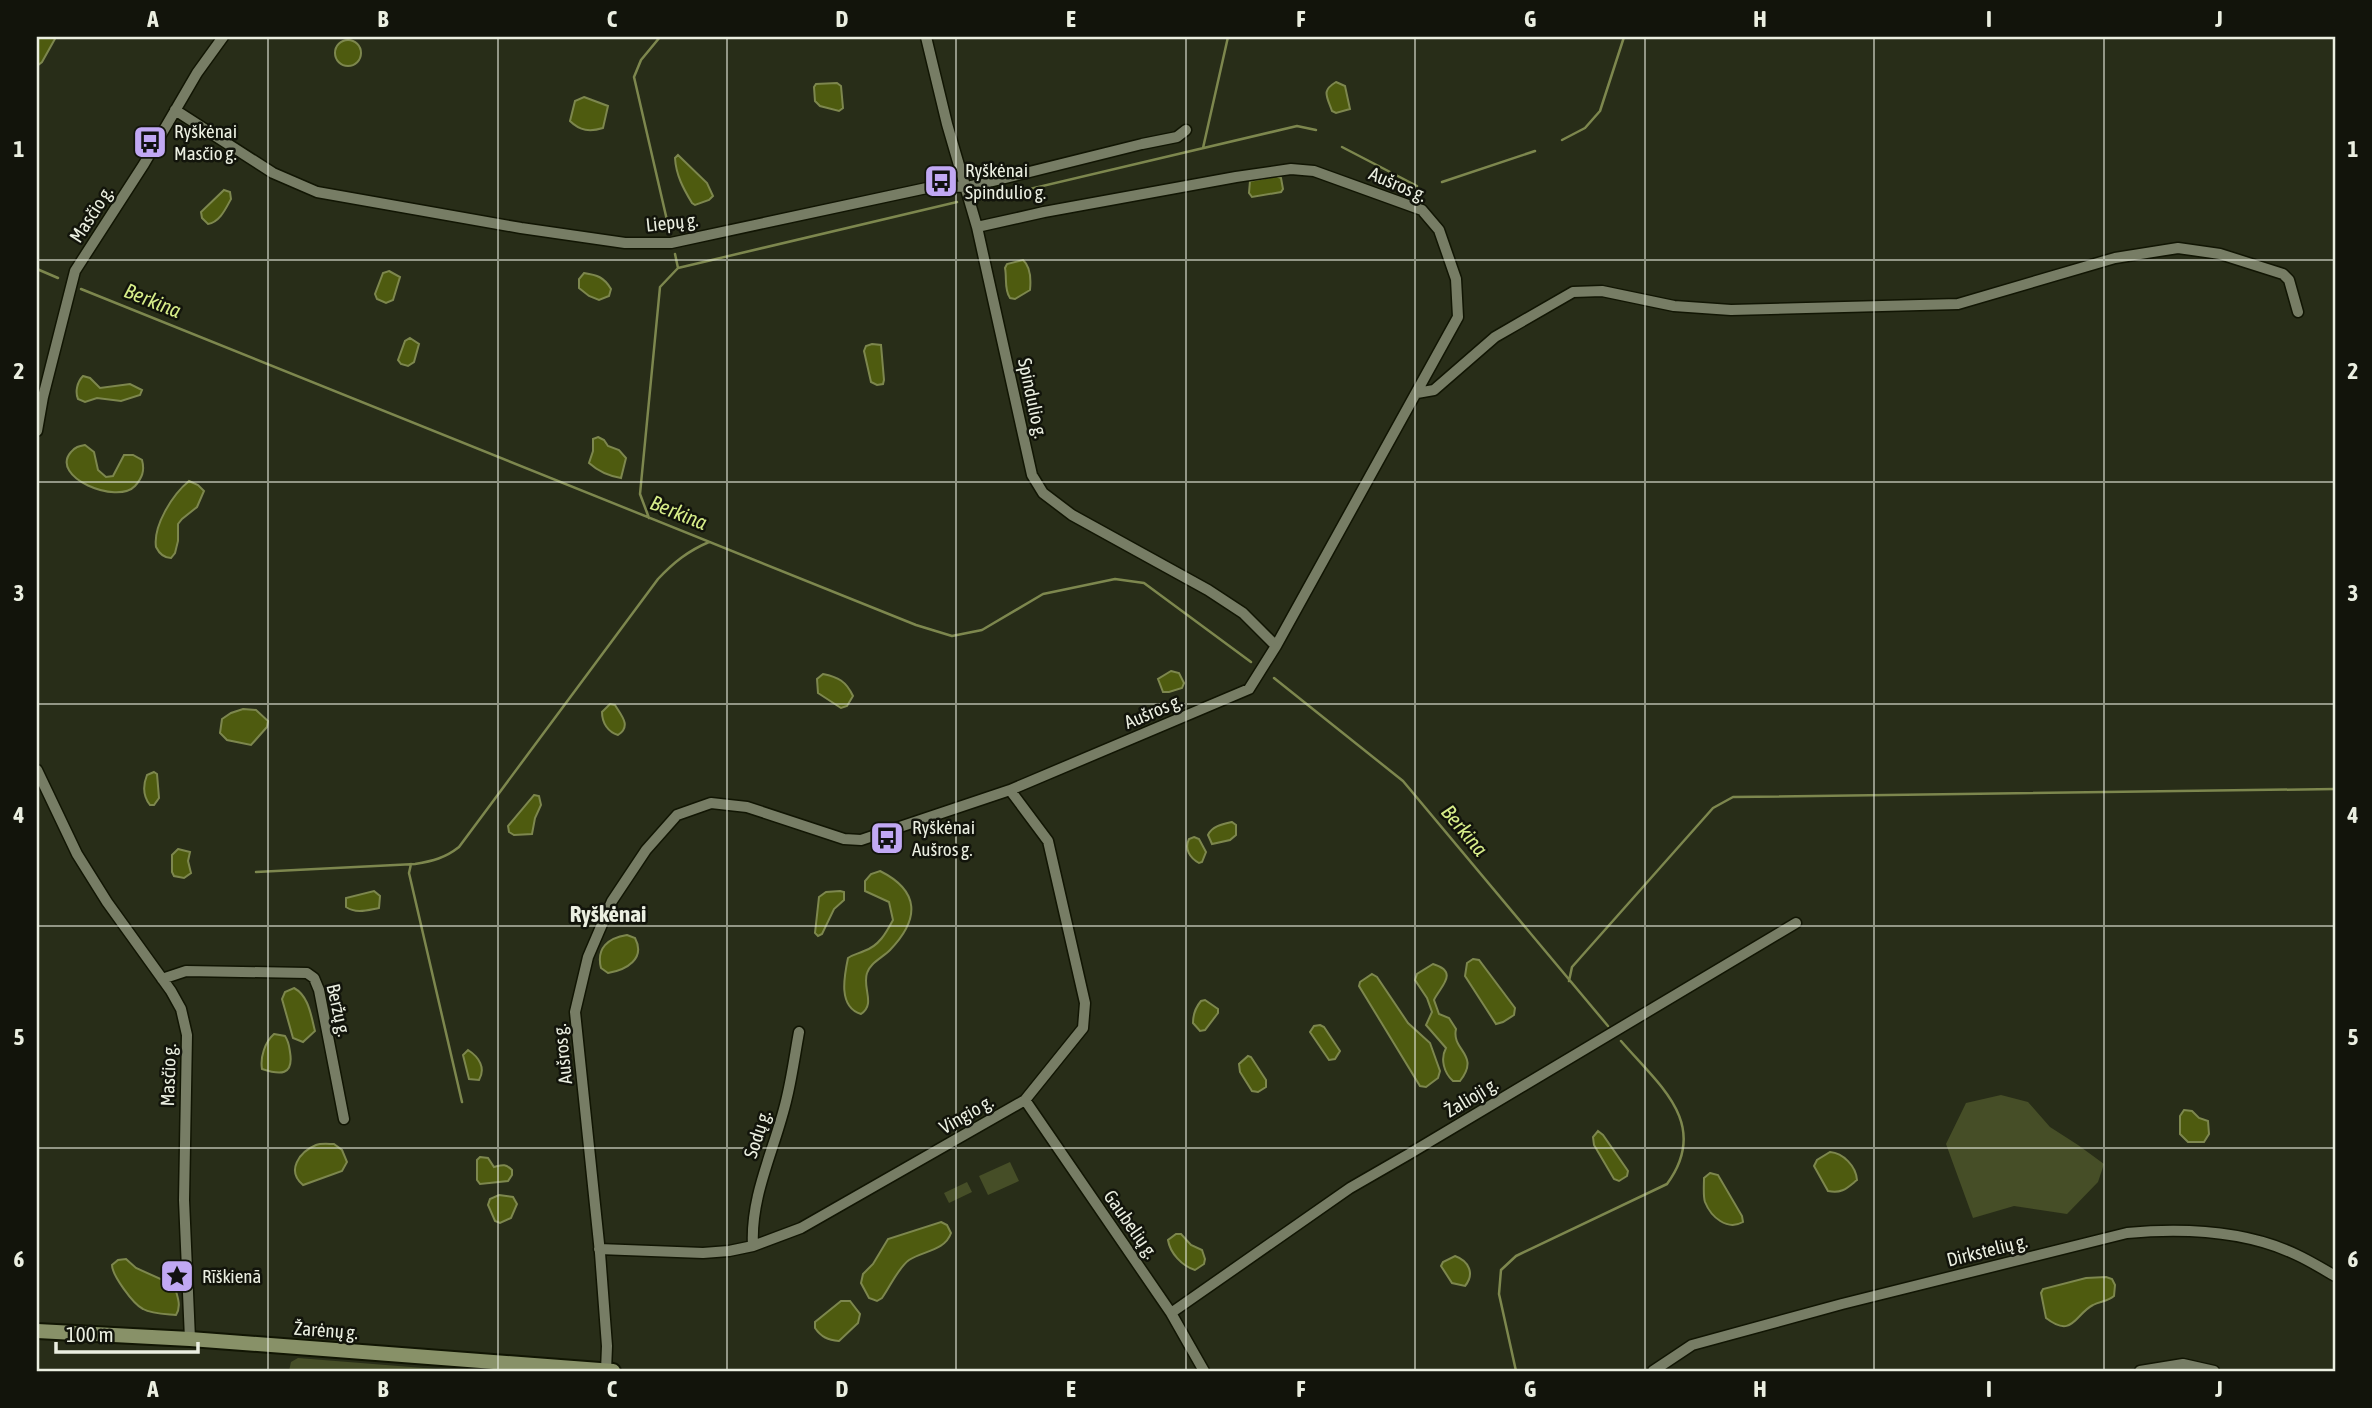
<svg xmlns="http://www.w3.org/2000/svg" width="2372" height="1408" font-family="'Asap Condensed',sans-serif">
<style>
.green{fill:#464e27}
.water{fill:#4e5b0f;stroke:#7d874e;stroke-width:2}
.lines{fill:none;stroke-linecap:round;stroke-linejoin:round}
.stream{stroke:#7d874e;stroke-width:2.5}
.minor-casing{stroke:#111503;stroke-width:13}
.secondary-casing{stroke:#111503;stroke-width:18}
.minor{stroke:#777d65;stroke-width:10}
.secondary{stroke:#889168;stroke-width:14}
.grid{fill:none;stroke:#ebefe1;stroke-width:2;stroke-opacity:0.55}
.labels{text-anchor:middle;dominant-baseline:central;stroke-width:5;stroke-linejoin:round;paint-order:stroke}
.poi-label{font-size:19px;fill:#ebefe1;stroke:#12140b;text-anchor:start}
.street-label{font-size:19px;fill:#ebefe1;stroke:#12140b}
.water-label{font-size:21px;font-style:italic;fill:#d7ed89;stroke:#12140b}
.quarter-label{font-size:23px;font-weight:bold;fill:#ebefe1;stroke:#12140b}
.neatline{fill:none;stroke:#ebefe1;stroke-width:2.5}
.grid-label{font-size:23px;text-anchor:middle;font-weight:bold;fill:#ebefe1}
</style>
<rect width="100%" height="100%" fill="#282d18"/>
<path class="green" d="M2001,1095L2028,1102L2050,1127L2078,1145L2104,1164L2098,1182L2067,1214L2014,1206L1973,1218L1946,1144L1966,1103Z
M1010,1162L1019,1181L988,1195L979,1176Z
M967,1182L972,1192L949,1203L944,1193Z
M298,1358L461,1371H289L291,1362Z"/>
<path class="water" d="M37,37H56L42,62L37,66Z
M335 53a13 13 0 1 1 26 0a13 13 0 1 1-26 0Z
M1336,82L1345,86L1350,109L1336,113L1332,111C1327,96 1321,91 1336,82Z
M837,83L841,86L843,108L839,111L820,106L815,101L814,87L816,84Z
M584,97L608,106L603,128C590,132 580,131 570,121L575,101Z
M678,155L707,183L713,196L709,200L695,205L692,203C683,188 676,175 675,158Z
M1276,176L1281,178L1283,189L1281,192L1252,197L1249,193L1250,181Z
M224,190L230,192L231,199C226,208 220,222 208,224L202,218L201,212Z
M1023,260C1031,267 1031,280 1030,290L1015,299L1010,298C1004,290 1007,278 1005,268L1007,264Z
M389,271L400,277L393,300L386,303L377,299L375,294L383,273Z
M584,273C597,275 604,277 611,289L609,296L599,300L589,296L579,288V279Z
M410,338L419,344L414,362L408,366L401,364L398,360L405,341Z
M872,344L881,345L884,380L883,384L877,385L871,382L864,351L866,346Z
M83,376L90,378L100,388L130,384L142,390L140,395L121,401L97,398L85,402L78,399C75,392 77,382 83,376Z
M598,437L604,440L608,446L619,450L626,458L621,478C609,476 599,472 589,463L593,451V439Z
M85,445L94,452L98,470L106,477L113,476L124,455H133L142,460C145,471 142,478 135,486C117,505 49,477 71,452C75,447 79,446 85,445Z
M189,481L198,485L204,491L197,507L182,519L178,524V541L175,553L171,558C163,558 159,553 156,547C153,526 172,495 189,481Z
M1171,671L1179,673L1184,683L1182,688L1169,692H1163L1158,679Z
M823,674C838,677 846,681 853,696L847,706L841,708L818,693L817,679Z
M610,704L615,705C621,715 632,726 618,735C608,732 602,723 602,712Z
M243,709L256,710L268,721L267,727L251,745L227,740L220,733L222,719L231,713Z
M154,772L157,774L159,798L154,805H150C143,796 143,785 147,775Z
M534,795L539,796L541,805L535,818L532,834L514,835L509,832L508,826Z
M1232,822L1236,825V835L1230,840L1212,844L1208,835C1212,826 1223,824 1232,822Z
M1194,837L1199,839L1206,852L1202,862L1199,863C1190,858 1184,849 1189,839Z
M178,849L190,852L188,861L191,873L184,878L174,876L172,872V855Z
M880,871C920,891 920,919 890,950C882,958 870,963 867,973C862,988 876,1004 861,1014C838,1007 844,977 848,958C854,954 858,954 864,951C879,946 886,933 893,920L889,902L865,891V881L871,874Z
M374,891L380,896L379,908C368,910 356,914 346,907V898Z
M840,891L844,892V900L834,909L822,934L818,936L815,933L819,897L826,892Z
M627,935L635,938C646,959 626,970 608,973L601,968C596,948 608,938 627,935Z
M1473,959L1479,960L1515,1008L1514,1015L1503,1022L1496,1024L1465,976L1467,963Z
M1433,964C1460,972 1440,987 1434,1000L1439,1014L1449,1018L1456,1029C1451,1051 1481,1054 1460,1081H1453C1444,1073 1440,1059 1446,1048L1426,1025L1432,1012L1427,998L1415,980L1417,974Z
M1372,974L1377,977L1408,1023L1430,1043L1440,1071L1438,1078L1426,1087L1420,1086L1359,986L1360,982Z
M294,988C309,996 311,1016 315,1031L303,1042L293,1038L282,999L285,992Z
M1205,1000L1218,1009V1013L1205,1030L1200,1031L1193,1023C1193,1015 1195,1008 1201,1001Z
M1320,1025L1324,1027L1340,1051L1335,1059L1329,1060L1310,1032L1314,1026Z
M274,1034L285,1036C289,1042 289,1046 290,1052C294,1076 280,1075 262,1069C260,1057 265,1042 274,1034Z
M468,1050C479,1057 486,1068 479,1080L469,1079L463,1055Z
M1248,1056L1251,1057L1266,1080V1087L1258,1092L1252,1091L1240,1072L1239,1064Z
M2184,1110L2192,1111L2199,1118L2208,1121L2209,1134L2204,1142H2188L2180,1134V1116Z
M1598,1131L1603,1135L1628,1171L1627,1176L1619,1181L1614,1179L1594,1145L1593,1137Z
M334,1144L342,1150L347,1162L342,1171L303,1185C286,1171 299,1152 316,1145C321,1143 329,1144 334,1144Z
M1830,1152C1843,1153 1856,1166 1857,1180C1847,1188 1842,1194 1828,1191L1814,1166L1817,1160Z
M480,1157L488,1158L494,1167C502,1165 505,1163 512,1170V1175L508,1181L480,1184L477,1180V1160Z
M1710,1173L1718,1175L1742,1216L1743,1222C1727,1231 1711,1217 1705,1202C1703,1196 1704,1186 1704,1178Z
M499,1195L513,1197L517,1204L511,1218L500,1223L495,1221L488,1205L490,1199Z
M941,1222L947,1225L951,1233C945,1251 922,1251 909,1260C898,1268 890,1287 882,1298L877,1301L869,1298L861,1283L863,1274L873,1264L888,1239Z
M1176,1234H1181L1191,1245L1202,1250L1205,1259L1204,1264L1195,1270C1182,1266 1170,1253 1168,1240Z
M1455,1256C1469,1261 1475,1274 1465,1286L1452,1283L1441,1266L1443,1262Z
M126,1259L136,1268L174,1285C177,1295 182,1306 176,1315C166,1314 152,1314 143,1309C133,1304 112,1275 112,1265L118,1260Z
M2106,1277L2112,1279L2115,1285L2114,1296C2107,1302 2100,1301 2093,1305C2075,1314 2073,1339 2046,1318L2041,1293L2043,1289L2086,1278Z
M841,1301H850L860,1314L858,1323L839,1341C828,1340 821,1337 815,1328V1322Z"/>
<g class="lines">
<path class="stream" d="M660,37L641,60L634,77L669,229
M1562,140L1585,128L1600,111L1624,37
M1342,147L1417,186
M1203,148L1228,37
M1442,182L1535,151
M983,200L1297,126L1316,130
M675,254L678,268
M37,269L58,278
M81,289L916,625L952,636L982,630L1043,594L1115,579L1144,583L1251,662
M649,518L640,494L660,287L678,268L957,202
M1274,678L1403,781L1608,1026
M411,864L409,873L462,1102
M256,872L415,864C433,861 445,858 459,847L658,579C674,562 688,551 709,542
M1569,981L1572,967L1713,808L1733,797L2335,789
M1516,1371L1499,1294L1501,1270L1516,1256L1667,1184C1711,1124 1659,1085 1621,1041"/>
<g class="minor-casing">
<path id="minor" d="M926,37L947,124L977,227L1032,475L1043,493L1072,515L1208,590L1243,613L1276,646
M175,110L273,173L317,192L521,228L625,243H671L936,186L967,187L981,184L1142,144L1177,137L1186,130
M1417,393L1434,390L1495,337L1573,292L1602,291L1674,306L1731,310L1958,304L2115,258L2178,248L2220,254L2283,274L2289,280L2298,312
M37,431L43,397L75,271L144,164L197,73L223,37
M37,770L77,854L107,902L171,991L181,1009L187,1035L184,1200L190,1339
M162,979L186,971L307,973L314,978L319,990L344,1119
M1025,1100L1171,1313L1204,1371
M753,1246C750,1194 776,1147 787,1097C792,1076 795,1054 799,1032
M599,1249L703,1253L729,1251L753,1246L801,1228L1025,1100L1083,1028L1085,1003L1048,841L1010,790
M1171,1313L1350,1188L1409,1154L1796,923
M606,1371L607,1346L600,1253L575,1012L588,957L612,901L646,850L677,815L711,803L747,807L844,839L861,840L1010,790L1249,689L1276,646L1458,317L1456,279L1439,230L1422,210L1314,171L1291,169L1236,177L1044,212L977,227
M1653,1371L1692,1345L1842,1304L2127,1233C2183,1228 2245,1230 2297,1255C2310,1261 2323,1269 2335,1276
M2140,1371L2183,1364L2214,1371"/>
</g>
<g class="secondary-casing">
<path id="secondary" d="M37,1331L190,1339L613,1371"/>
</g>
<use href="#minor" class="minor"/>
<use href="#secondary" class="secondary"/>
</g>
<path class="grid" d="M268,37V1371M498,37V1371M727,37V1371M956,37V1371M1186,37V1371M1415,37V1371M1645,37V1371M1874,37V1371M2104,37V1371M37,260H2335M37,482H2335M37,704H2335M37,926H2335M37,1148H2335"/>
<defs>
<g id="bus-square" transform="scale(1.75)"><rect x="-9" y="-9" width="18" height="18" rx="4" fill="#c1a8f3" stroke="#12140b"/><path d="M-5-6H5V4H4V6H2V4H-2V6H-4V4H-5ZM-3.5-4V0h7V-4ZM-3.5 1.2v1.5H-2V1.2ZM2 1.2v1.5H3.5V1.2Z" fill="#111"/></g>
<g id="sight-square" transform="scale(1.75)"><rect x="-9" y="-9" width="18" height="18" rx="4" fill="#c1a8f3" stroke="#12140b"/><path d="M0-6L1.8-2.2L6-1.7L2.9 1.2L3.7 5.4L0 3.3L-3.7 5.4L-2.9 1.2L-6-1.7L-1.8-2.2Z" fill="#111"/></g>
</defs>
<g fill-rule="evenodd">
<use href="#bus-square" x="150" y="142"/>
<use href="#bus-square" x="941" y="181"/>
<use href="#bus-square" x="887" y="838"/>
<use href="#sight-square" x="177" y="1276"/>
</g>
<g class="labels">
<g class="poi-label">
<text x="174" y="131">Ryškėnai<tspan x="174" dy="22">Masčio g.</tspan></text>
<text x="965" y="170">Ryškėnai<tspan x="965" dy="22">Spindulio g.</tspan></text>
<text x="912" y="827">Ryškėnai<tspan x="912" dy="22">Aušros g.</tspan></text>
<text x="202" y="1276">Rīškienā</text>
</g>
<g class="street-label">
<text transform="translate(1398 184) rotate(23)">Aušros g.</text>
<text transform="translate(91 214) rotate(-57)">Masčio g.</text>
<text transform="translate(672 222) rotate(-6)">Liepų g.</text>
<text transform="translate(1033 398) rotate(78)">Spindulio g.</text>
<text transform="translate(1153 711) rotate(-23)">Aušros g.</text>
<text transform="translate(339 1010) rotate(77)">Beržų g.</text>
<text transform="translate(562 1054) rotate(-96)">Aušros g.</text>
<text transform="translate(168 1075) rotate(-88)">Masčio g.</text>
<text transform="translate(1471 1097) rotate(-31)">Žalioji g.</text>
<text transform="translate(966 1114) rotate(-30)">Vingio g.</text>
<text transform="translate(757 1134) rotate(-72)">Sodų g.</text>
<text transform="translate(1131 1224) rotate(55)">Gaubelių g.</text>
<text transform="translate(1987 1250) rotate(-14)">Dirkstelių g.</text>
<text transform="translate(326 1330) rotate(4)">Žarėnų g.</text>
</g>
<g class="water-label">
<text transform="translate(153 300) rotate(22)">Berkina</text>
<text transform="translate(679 512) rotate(22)">Berkina</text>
<text transform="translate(1465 830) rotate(50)">Berkina</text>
</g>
<g class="quarter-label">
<text x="608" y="914">Ryškėnai</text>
</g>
</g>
<rect width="2372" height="1408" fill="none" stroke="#12140b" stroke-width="77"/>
<path d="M56 1342v10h142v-10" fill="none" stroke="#ebefe1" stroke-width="3.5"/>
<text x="66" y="1342" font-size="21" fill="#ebefe1" stroke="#12140b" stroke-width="5" paint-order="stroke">100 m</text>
<rect x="38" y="38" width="2296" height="1332" class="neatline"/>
<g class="grid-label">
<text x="153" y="27">A</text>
<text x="383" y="27">B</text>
<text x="612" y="27">C</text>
<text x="842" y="27">D</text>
<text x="1071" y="27">E</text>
<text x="1301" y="27">F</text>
<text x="1530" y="27">G</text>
<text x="1760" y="27">H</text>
<text x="1989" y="27">I</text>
<text x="2219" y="27">J</text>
<text x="19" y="157">1</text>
<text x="2353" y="157">1</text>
<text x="19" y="379">2</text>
<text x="2353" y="379">2</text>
<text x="19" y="601">3</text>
<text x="2353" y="601">3</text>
<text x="19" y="823">4</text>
<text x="2353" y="823">4</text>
<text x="19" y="1045">5</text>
<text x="2353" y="1045">5</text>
<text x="19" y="1267">6</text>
<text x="2353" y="1267">6</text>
<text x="153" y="1397">A</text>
<text x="383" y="1397">B</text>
<text x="612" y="1397">C</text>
<text x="842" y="1397">D</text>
<text x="1071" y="1397">E</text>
<text x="1301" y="1397">F</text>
<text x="1530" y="1397">G</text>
<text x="1760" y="1397">H</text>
<text x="1989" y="1397">I</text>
<text x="2219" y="1397">J</text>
</g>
</svg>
